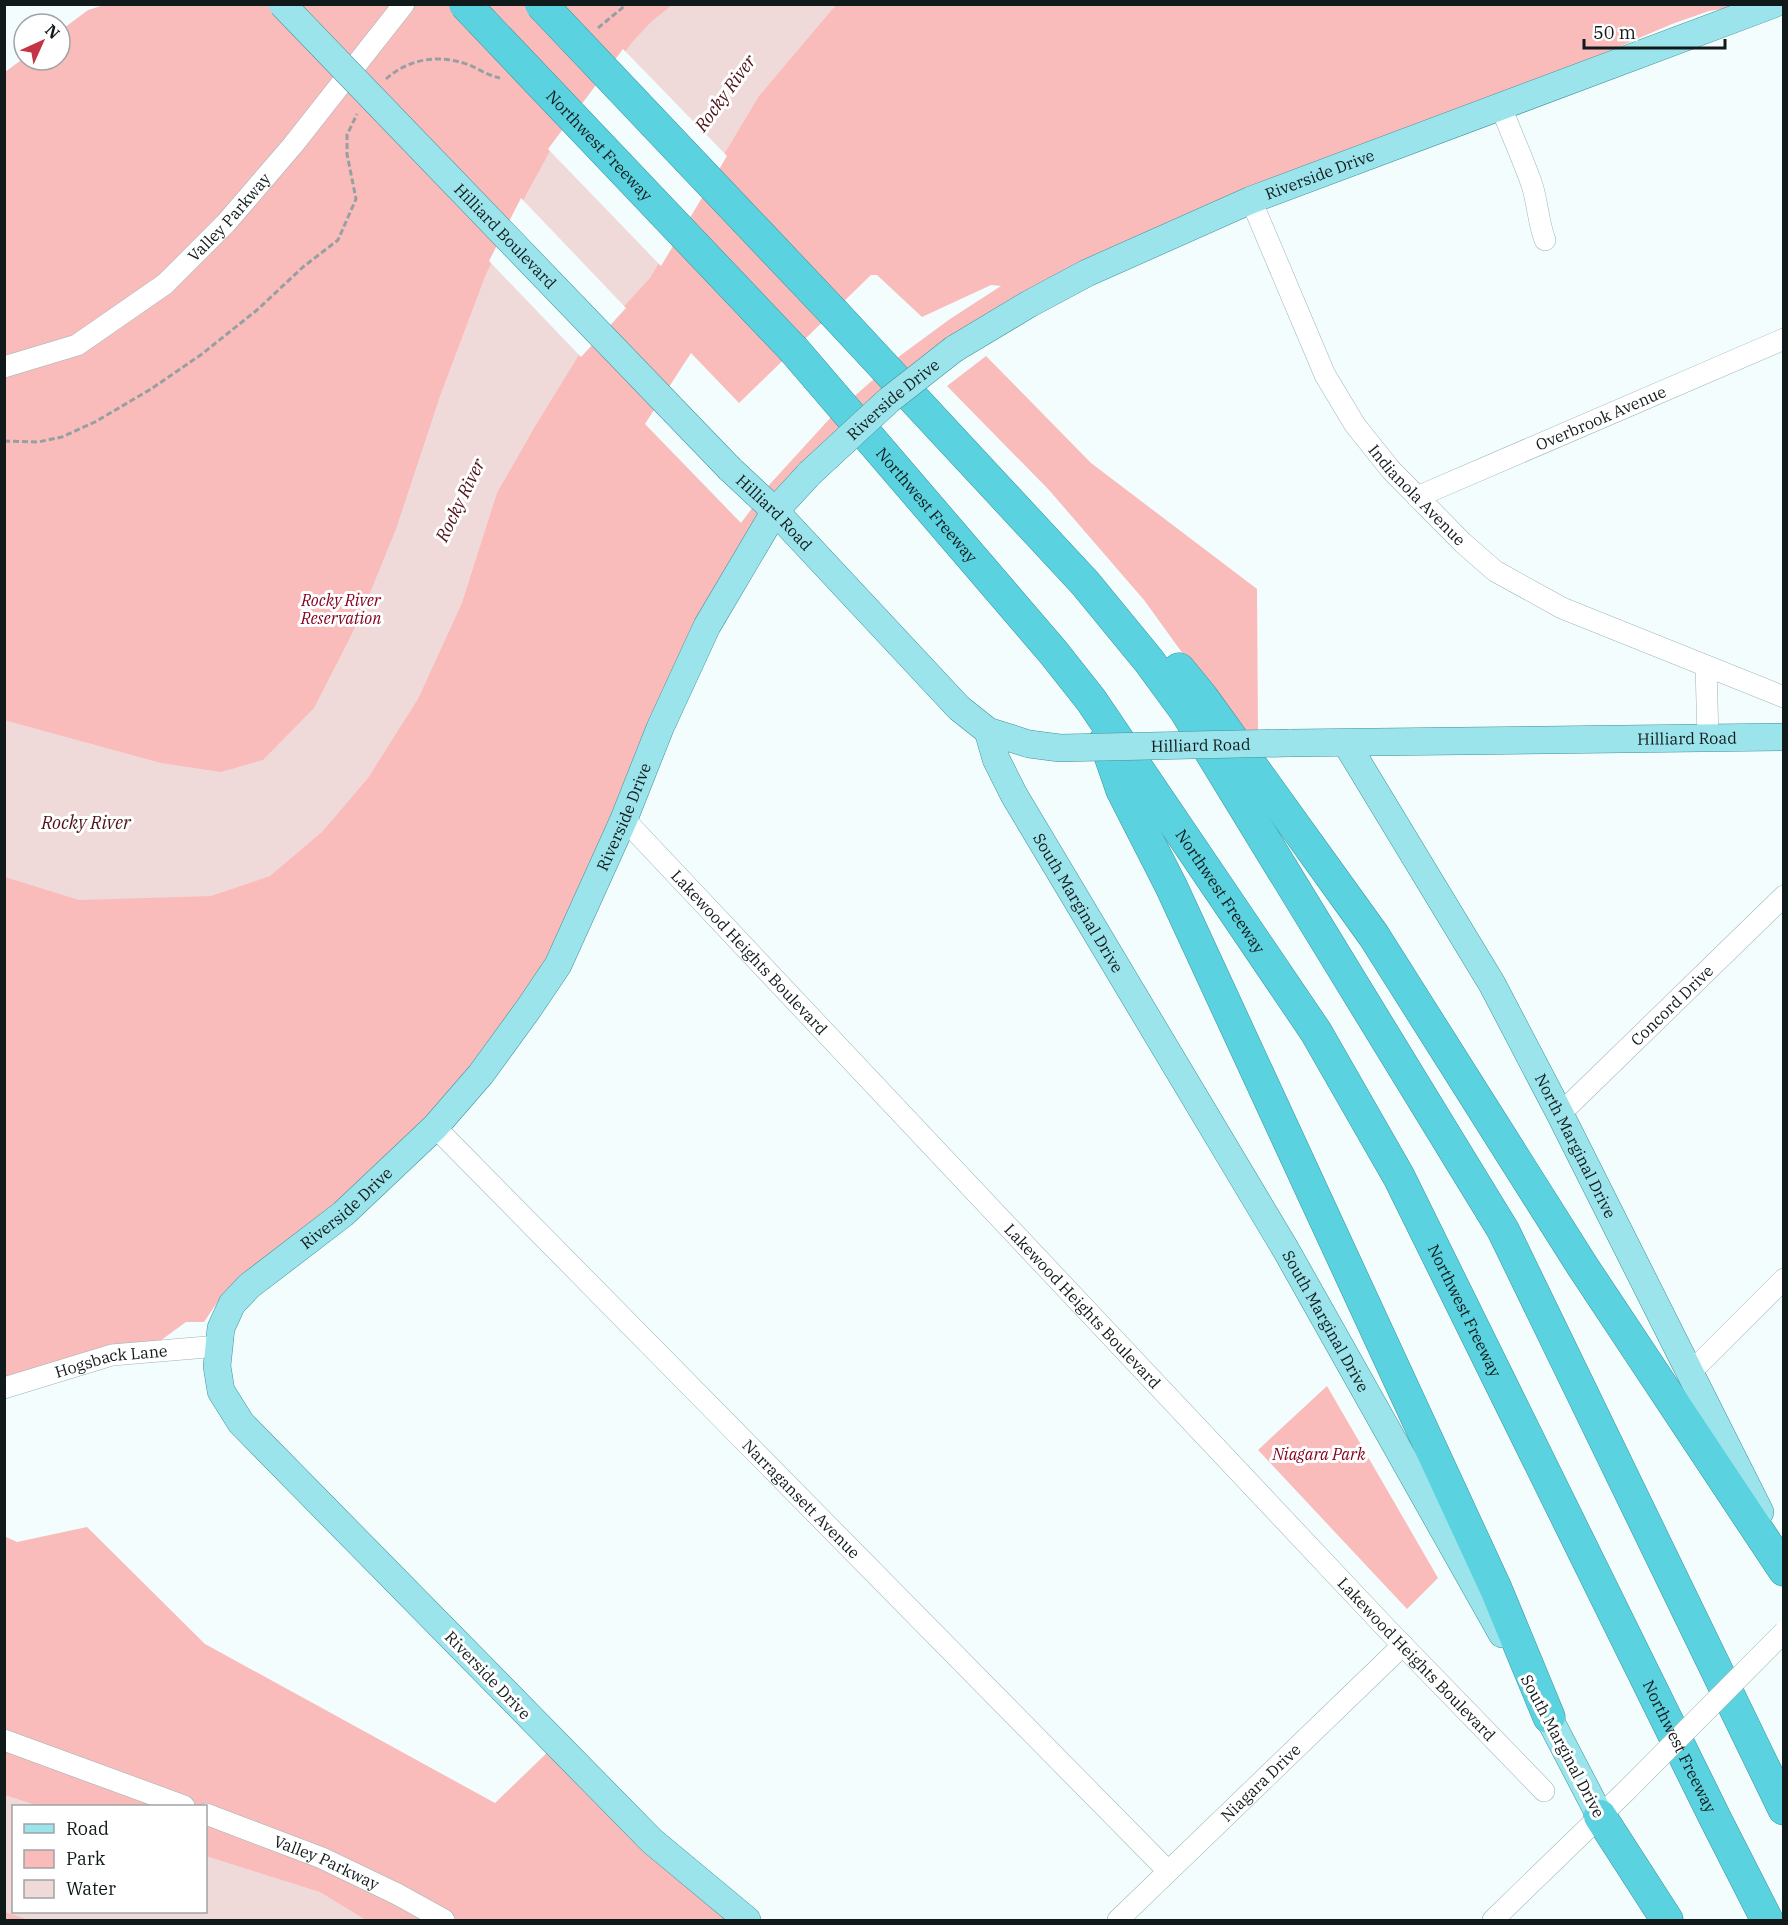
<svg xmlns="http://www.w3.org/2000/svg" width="1788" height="1925" font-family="'IBM Plex Serif',serif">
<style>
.green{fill:#f9bcbb;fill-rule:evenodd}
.water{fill:#f0dad9}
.pier{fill:#f3fdfe}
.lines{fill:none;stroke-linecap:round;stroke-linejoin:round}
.minor-casing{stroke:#9cb4b7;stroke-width:22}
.major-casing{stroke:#40929a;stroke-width:28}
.highway-casing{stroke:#40929a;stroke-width:33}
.path{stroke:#97a0a1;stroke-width:3;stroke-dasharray:6 3;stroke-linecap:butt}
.minor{stroke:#fff;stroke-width:21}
.major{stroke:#9ce4ec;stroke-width:27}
.highway{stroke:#5ad2df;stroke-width:32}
.minor-bridge-casing{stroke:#9cb4b7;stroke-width:22;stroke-linecap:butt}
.major-bridge-casing{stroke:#40929a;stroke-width:28;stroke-linecap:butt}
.highway-bridge-casing{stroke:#40929a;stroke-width:33;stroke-linecap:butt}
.minor-bridge{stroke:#fff;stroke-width:21}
.major-bridge{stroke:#9ce4ec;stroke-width:27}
.highway-bridge{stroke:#5ad2df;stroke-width:32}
.labels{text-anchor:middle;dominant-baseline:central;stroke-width:6;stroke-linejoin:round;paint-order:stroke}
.street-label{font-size:16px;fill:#111a1b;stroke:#fff}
.park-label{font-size:16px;font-style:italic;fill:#840420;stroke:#fff}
.water-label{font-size:18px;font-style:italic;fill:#501218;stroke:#fff}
</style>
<rect width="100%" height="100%" fill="#f3fdfe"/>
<path class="green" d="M107,4L1747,5L1709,11L1672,24L1097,270L923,373L754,548L563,970L363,1190L223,1294L204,1322H186L145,1352L5,1398V72L24,58V60H60V31L88,10ZM871,275H877L922,317L991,285L1001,286L950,319L901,355L832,416L770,484L741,523L645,424L691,353L739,403Z
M986,356L1091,463L1257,589L1258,733L1241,734L1144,600L1049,490L947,386Z
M1327,1386L1438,1578L1407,1609L1258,1450Z
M87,1527L205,1644L495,1803L552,1748L739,1920H5L4,1536L17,1542ZM14,1806H206V1912H14Z"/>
<path class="water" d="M672,5H836L759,96L650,278L579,355L537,423L497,493L462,603L418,699L368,778L323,831L270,876L211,896L79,900L5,877L4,720L161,763L221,772L263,760L314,708L358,622L396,529L440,396L486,274L526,195L550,151L634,40L652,21Z
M5,1795L39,1806H14V1912H206V1856L320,1892L366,1920H29L5,1912Z"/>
<path class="pier" d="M623,49L727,156L661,266L548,149Z
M521,198L626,308L581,357L489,261Z"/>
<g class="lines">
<g class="minor-casing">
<g id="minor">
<path d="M1501,107C1511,133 1523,159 1532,185C1538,204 1538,222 1545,240"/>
<path id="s1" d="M1251,200L1325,375L1355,425L1391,470L1463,543L1495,571L1562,608L1784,697"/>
<path id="s2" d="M4,367L77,345L165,284L226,223L293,145L404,4"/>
<path id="s3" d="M1417,497L1784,339"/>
<path d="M1706,666L1708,738"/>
<path id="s4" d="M624,819L1387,1629L1544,1791"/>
<path id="s5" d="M1560,1114L1784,896"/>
<path id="s6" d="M435,1127L1168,1871"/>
<path d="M1689,1374L1784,1279"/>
<path id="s7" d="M4,1388L112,1355L219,1346"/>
<path d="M4,1740L184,1806"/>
<path id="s8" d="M206,1814L322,1858L397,1894L444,1920"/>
<path id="s9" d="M1118,1920L1403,1645"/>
<path d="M1493,1920L1626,1791"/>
</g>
</g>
<g class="major-casing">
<g id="major">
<path id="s10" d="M954,349L1029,304L1087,273L1251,200L1774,4"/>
<path id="s11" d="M730,469L775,511L959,708L988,731L1029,744"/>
<path id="s12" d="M988,731L996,759L1014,795L1286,1250L1502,1634"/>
<path id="s13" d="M1289,743L1784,737"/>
<path id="s14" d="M1346,743L1492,984L1560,1114L1760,1512"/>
<path d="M1539,1699L1610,1835"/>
<path id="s15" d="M747,1920L652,1841L241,1423L221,1391L217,1366L221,1328L232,1304L249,1286L343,1214L435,1127L481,1074L529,1008L558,965L624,819L660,728L707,626L775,511L810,473"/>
</g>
</g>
<g class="highway-casing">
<g id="highway">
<path d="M834,313L1085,583L1149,661L1185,710L1503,1230L1784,1809"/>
<path id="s16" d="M794,350L1053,652L1091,700L1316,1032L1399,1177L1716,1820L1767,1920"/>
<path d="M1179,669L1202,697L1374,936L1583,1267L1784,1570"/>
<path d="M1105,741L1122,790L1171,886L1496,1589L1549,1717"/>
<path d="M1600,1816L1667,1920"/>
</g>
</g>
<path class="path" d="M598,28L627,4
M386,79C409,58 440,54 469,65C479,69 489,76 500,78
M4,441L38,442L62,437L95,422L151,389L202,354L257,310L303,267L338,240L356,199L347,154V135L357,114"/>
<use href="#minor" class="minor"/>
<use href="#major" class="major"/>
<use href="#highway" class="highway"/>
<g class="minor-bridge-casing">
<path id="minor-bridge" d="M1626,1791L1784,1632"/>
</g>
<g class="major-bridge-casing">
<g id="major-bridge">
<path id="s17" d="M282,4L730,469"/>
<path id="s18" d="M810,473L889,400L954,349"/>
<path id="s19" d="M1029,744L1060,748L1289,743"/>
</g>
</g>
<g class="highway-bridge-casing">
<g id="highway-bridge">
<path id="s20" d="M465,4L794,350"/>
<path d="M541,4L834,313"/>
</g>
</g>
<use href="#minor-bridge" class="minor-bridge"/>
<use href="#major-bridge" class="major-bridge"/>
<use href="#highway-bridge" class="highway-bridge"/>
</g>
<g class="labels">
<g class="street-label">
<text stroke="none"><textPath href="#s20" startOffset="195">Northwest Freeway</textPath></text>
<text stroke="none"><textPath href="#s10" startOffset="406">Riverside Drive</textPath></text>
<text stroke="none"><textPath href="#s2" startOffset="276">Valley Parkway</textPath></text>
<text stroke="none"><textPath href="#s17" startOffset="322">Hilliard Boulevard</textPath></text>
<text stroke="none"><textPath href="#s18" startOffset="111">Riverside Drive</textPath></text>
<text stroke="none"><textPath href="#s3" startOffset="200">Overbrook Avenue</textPath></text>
<text stroke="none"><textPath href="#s1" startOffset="342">Indianola Avenue</textPath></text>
<text stroke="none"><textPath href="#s16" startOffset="204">Northwest Freeway</textPath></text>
<text stroke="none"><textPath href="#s11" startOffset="62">Hilliard Road</textPath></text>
<text stroke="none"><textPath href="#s13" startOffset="398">Hilliard Road</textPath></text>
<text stroke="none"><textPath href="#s19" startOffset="172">Hilliard Road</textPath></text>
<text stroke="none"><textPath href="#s15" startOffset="1473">Riverside Drive</textPath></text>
<text stroke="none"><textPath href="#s16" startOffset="690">Northwest Freeway</textPath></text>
<text stroke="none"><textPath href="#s12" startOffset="195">South Marginal Drive</textPath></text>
<text stroke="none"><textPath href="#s4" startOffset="183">Lakewood Heights Boulevard</textPath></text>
<text stroke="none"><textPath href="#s5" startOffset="156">Concord Drive</textPath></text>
<text stroke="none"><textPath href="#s14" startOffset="464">North Marginal Drive</textPath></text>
<text stroke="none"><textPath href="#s15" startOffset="987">Riverside Drive</textPath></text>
<text stroke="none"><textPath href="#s4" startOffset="669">Lakewood Heights Boulevard</textPath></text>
<text stroke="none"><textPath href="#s16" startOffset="1176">Northwest Freeway</textPath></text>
<text stroke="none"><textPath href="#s12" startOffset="681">South Marginal Drive</textPath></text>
<text stroke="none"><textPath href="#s7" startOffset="111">Hogsback Lane</textPath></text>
<text stroke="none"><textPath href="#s6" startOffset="522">Narragansett Avenue</textPath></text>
<text stroke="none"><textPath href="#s4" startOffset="1155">Lakewood Heights Boulevard</textPath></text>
<text transform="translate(488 1675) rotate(46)">Riverside Drive</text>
<text transform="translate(1563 1746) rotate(62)">South Marginal Drive</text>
<text stroke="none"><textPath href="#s16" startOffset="1662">Northwest Freeway</textPath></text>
<text stroke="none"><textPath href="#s9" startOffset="198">Niagara Drive</textPath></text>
<text stroke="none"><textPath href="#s8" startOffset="130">Valley Parkway</textPath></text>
</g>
<g class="park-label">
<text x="341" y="600">Rocky River<tspan x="341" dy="18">Reservation</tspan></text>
<text x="1319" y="1454">Niagara Park</text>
</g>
<g class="water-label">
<text transform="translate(725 93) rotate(-54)">Rocky River</text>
<text transform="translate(460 500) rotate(-64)">Rocky River</text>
<text x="86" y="822">Rocky River</text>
</g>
</g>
<rect width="1788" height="1925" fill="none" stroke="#111a1b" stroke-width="12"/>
<rect x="12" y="1805" width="195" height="108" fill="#ffffff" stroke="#a0a3a4" stroke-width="1.5"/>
<rect x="24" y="1824" width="30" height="9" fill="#9ce4ec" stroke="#a0a3a4" stroke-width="1.5"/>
<text x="66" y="1835" font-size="18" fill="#111a1b">Road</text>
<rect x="24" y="1850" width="30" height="18" fill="#f9bcbb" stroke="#a0a3a4" stroke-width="1.5"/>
<text x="66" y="1865" font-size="18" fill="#111a1b">Park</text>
<rect x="24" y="1880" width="30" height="18" fill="#f0dad9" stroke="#a0a3a4" stroke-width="1.5"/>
<text x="66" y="1895" font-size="18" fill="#111a1b">Water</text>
<g transform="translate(42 42) rotate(45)"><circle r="28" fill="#ffffff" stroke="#a0a3a4" stroke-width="1.5"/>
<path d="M0-4.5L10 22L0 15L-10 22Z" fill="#c43444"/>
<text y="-9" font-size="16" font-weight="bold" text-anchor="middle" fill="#111a1b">N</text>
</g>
<path d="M1584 39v9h141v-9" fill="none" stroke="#111a1b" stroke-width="3"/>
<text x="1593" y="39" font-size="18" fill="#111a1b" stroke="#ffffff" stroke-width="4.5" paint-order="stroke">50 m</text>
</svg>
